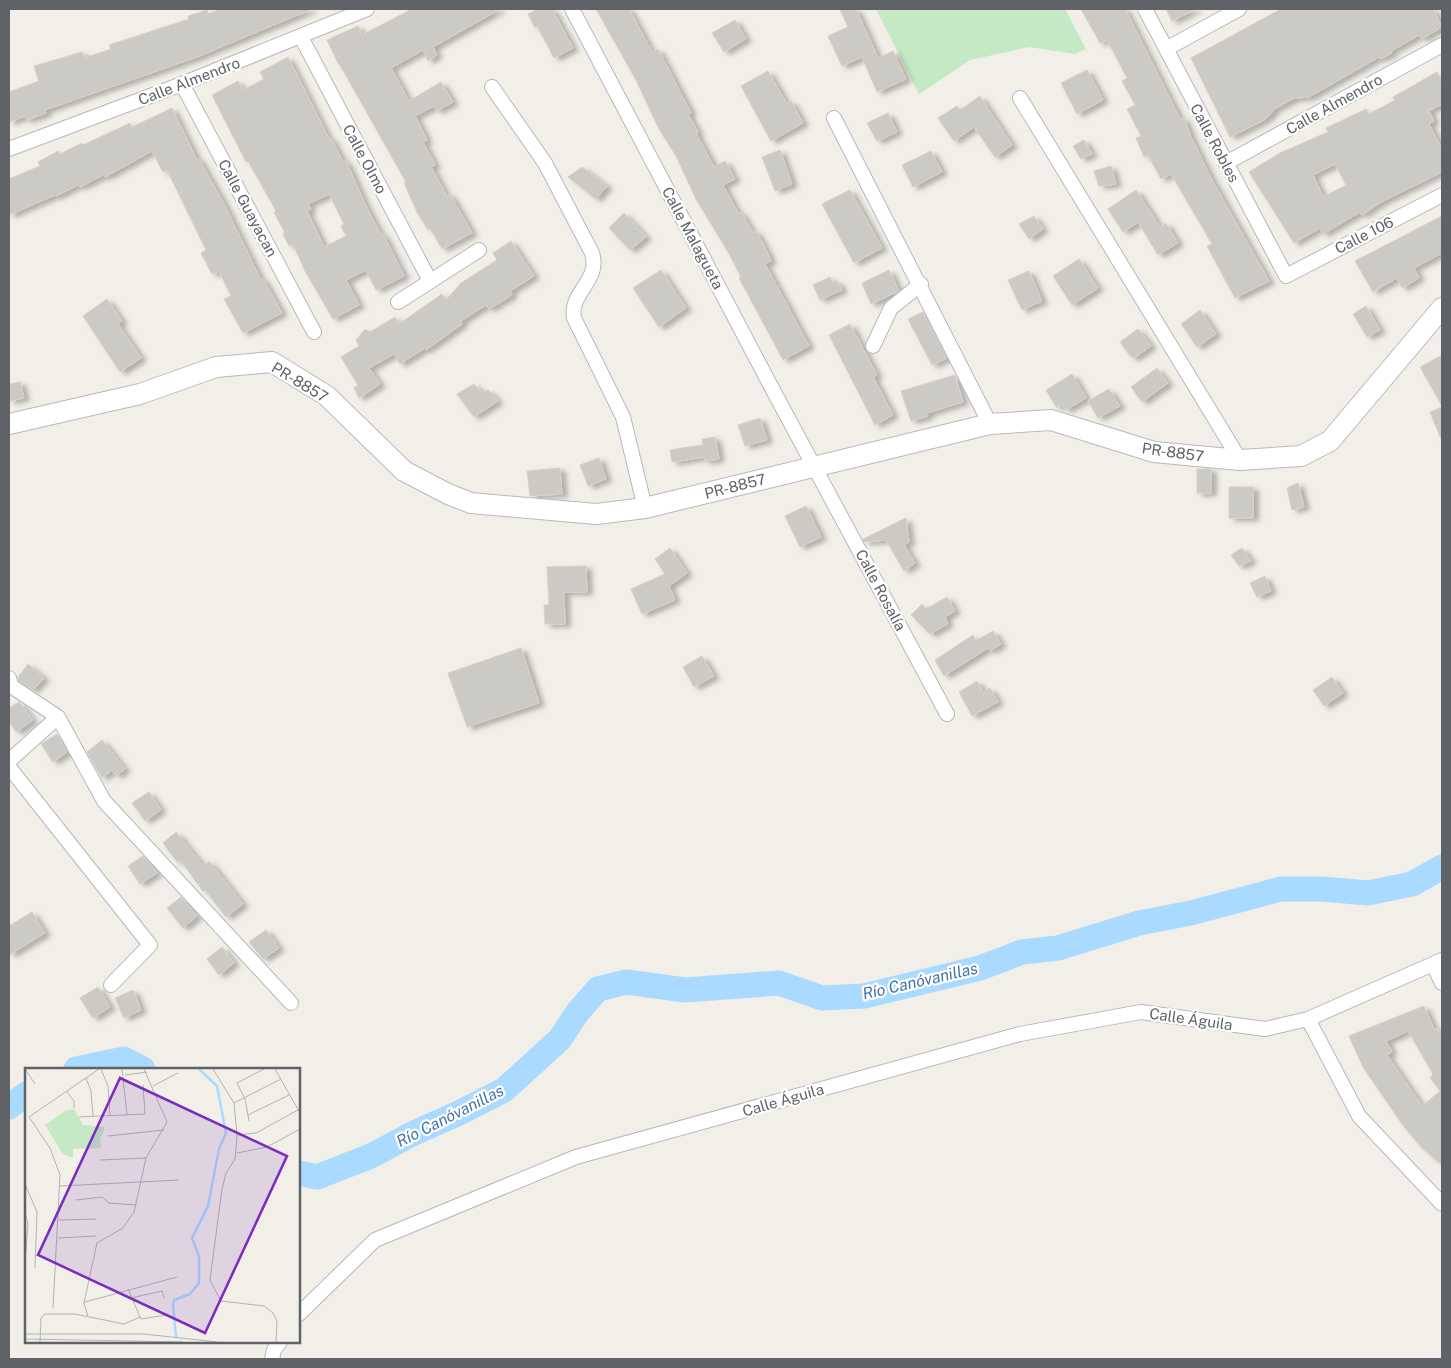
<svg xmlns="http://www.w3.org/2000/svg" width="1451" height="1368" font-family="'Public Sans',sans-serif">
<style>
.green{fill:#c5e8c5}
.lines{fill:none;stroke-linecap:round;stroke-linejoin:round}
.river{stroke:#aadaff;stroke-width:25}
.building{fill:#cccac5;stroke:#d6d1c6;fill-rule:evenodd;filter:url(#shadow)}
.street-casing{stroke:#b5b8bc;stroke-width:16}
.secondary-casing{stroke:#b6babf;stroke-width:22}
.street{stroke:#fff;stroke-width:14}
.secondary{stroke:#fff;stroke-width:20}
.labels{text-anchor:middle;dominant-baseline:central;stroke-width:4.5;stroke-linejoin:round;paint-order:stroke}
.street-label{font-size:15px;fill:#5f6368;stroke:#fff}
.water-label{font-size:16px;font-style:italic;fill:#4174aa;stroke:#fff}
.inset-river{fill:none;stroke:#aadaff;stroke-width:2.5}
.inset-road{fill:none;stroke:#b3b3b1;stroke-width:1}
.view{fill:#7b2cbf;fill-opacity:0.15;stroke:#7b2cbf;stroke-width:2.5}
.inset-edge{fill:none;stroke:#5f6368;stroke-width:2.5}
</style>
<defs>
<filter id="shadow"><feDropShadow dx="5.5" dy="3" stdDeviation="2.5" flood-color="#0004"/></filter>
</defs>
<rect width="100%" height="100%" fill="#f1efe8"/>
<path class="green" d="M876,9H1065L1086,49L1075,54L1029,47L970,60L919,94Z"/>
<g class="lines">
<path class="river" d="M76,1069L124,1059L143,1069
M9,1107L26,1094
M299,1173L317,1177L371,1156L414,1133L459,1113L504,1090L560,1039L577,1013L598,989L626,982L685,990L779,983L822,998L864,996L980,968L1022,952L1058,948L1139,923L1191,913L1281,889H1322L1368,893L1412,884L1442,867"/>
</g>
<path class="building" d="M221,9H312L197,57L45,110L46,113L27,120L25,116L9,122V92L39,81L34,66L82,52L84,58L111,49L109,45L189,19L188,16L207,10L208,14Z
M412,9H500L433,47L437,55L428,61L423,50L391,68L409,101L441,82L453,102L437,111L434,106L415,116L427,140L423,142L435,165L431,167L447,196L450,194L472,233L442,249L430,228L428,230L417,212L404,183L406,182L340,65H339L327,40L358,26L362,35Z
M538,9H552L573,48L554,58L537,26L535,28L528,14Z
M596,9H629L652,52L658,49L691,113L688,114L698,132L696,133L714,167L725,161L735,179L723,185L738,213L741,212L753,233L756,231L766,250L771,261L765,264L809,346L783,360L739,278L741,277L728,252L696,199L676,156L659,129L636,80Z
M840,9H856L878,58L893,51L906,79L877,92L862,57L842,66L828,36L848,27Z
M1081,9H1125L1180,119L1184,118L1191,137L1212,180L1269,281L1235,298L1207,246L1212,244L1171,174L1161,179L1148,155L1144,157L1136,138L1141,136L1127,109L1135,105L1122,81L1127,78L1107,40L1100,43Z
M1166,9H1196L1172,21Z
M1281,9H1433L1442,27L1422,39L1419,35L1391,51L1392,53L1380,59L1379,57L1309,97L1295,98L1272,110L1273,112L1264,120L1230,137L1191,58Z
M735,20L746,39L724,52L712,33Z
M288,57L329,139L331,138L343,162L346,161L365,204L381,235L383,234L404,276L376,290L366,270L346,280L359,305L333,319L305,271L293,244L289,246L283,234L285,233L274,212L276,211L248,161L246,162L212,95L238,81L243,90L264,79L260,72ZM329,194L344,224L341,226L346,236L324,247L307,211L311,209L308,204Z
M1087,70L1103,100L1077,114L1061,83Z
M768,71L787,104L791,101L803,123L771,141L741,86Z
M1437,72L1442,82V104L1429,111L1434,121L1429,124L1442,149V172L1381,202L1362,215L1360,212L1323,234L1320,228L1294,243L1249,172L1280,153L1328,132L1326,128L1343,120L1366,109L1369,114L1395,100L1393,97ZM1335,164L1346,185L1323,197L1313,175Z
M980,96L1012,145L995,157L974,127L954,141L938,118L957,106L960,110Z
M172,108L197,160L199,159L224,204L261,280L263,279L282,313L243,333L224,299L231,296L219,271L212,274L201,253L206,250L167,170L163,172L152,151L105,177L103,175L80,187L78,185L56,196L55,195L9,215V179L40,166L38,162L58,151L60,154L82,143L83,145L130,123L132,127Z
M888,113L897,132L877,141L867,123Z
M1084,140L1092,154L1081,159L1073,146Z
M780,150L792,184L775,191L762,157Z
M931,151L942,172L913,187L902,165Z
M1111,166L1116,184L1099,186L1094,171Z
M582,167L607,186L596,199L568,177Z
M850,190L882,248L854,263L822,204Z
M1136,190L1160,227L1166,223L1178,243L1158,255L1138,222L1123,232L1108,209Z
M624,213L646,237L630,250L609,228Z
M1034,216L1043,229L1029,239L1019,224Z
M1442,216V253L1414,268L1419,278L1402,288L1397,278L1373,292L1355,261Z
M511,241L534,276L510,291L512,295L489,309L486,305L461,321L462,324L426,350L425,348L400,364L394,354L369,368L380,384L359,398L354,388L358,385L341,357L359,346L356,340L365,329L370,332L395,317L399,324L442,294L446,300L461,283L497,260L493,253Z
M1079,259L1098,288L1072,305L1053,276Z
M661,270L686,308L659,327L633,288Z
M889,270L899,291L871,304L862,283Z
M1029,271L1042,301L1022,310L1008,280Z
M830,277L833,283L837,281L842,290L820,300L813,285Z
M107,299L122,321L118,324L141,358L120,372L83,316Z
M1366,306L1380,330L1367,337L1353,314Z
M1200,310L1216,334L1197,347L1181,324Z
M923,312L947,358L932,365L908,319Z
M850,324L877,375L873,377L893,415L875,425L829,335Z
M1138,329L1151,346L1134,358L1130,356L1120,342Z
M1442,355V406L1420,367Z
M1157,368L1168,383L1142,402L1131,387Z
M1072,374L1086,398L1066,410L1062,404L1057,408L1046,390Z
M955,375L963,402L927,413L928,416L911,421L901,391Z
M20,382L24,398L9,401V384Z
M474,384L482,393L488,390L498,401L474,417L457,394Z
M1109,389L1120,406L1098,418L1088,401Z
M1442,407V441L1430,412Z
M760,418L767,440L745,446L738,425Z
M715,437L719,459L705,461L704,457L672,462L670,450L703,445L702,439Z
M599,458L606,479L588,486L580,465Z
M560,468L562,494L530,496L527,471Z
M1197,469H1211V493H1197Z
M1298,483L1304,507L1292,510L1287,488Z
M1229,487H1253V518H1229Z
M806,506L821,537L800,547L785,516Z
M906,518L909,542L904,545L915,563L904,571L886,540L864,542L863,539Z
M670,548L687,573L669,586L675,600L642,614L631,589L665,574L655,559Z
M1242,548L1251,561L1239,566L1231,555Z
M586,566L587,592H564L565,624H545L544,605H549L547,567Z
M1265,576L1271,591L1257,597L1250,583Z
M947,597L955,611L945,617L948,624L930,634L911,615L922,604L926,609Z
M993,631L1001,644L990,651L988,648L944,676L935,660L973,635L976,641Z
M521,648L539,703L467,727L448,673Z
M702,656L714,676L694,687L683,667Z
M28,664L44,678L33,690L19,681L18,677Z
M1332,677L1343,693L1324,706L1313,690Z
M977,681L983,692L990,688L998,702L972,716L959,692Z
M19,702L33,720L16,732L9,721V708Z
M57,734L67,752L53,762L41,744Z
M102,740L125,769L116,776L112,770L102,778L87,752Z
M149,792L161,810L145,821L132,803Z
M176,832L203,866L209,861L243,904L226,917L205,890L203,891L180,860L177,862L163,843Z
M143,856L157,873L140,884L128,866Z
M181,897L197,916L183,928L167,908Z
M32,912L45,933L9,955V926Z
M266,930L279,948L263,959L249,942Z
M222,947L234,963L219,975L207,959Z
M98,987L110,1007L93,1018L80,998Z
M133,990L141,1010L124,1018L115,998Z
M1424,1006L1434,1029L1437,1028L1442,1037V1165L1421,1147L1402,1124L1363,1067L1349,1036ZM1408,1031L1433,1074L1430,1078L1440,1091L1422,1106L1387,1055L1392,1052L1386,1041Z"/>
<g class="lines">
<g class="street-casing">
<path id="street" d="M572,9L774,392L947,714
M1145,9L1286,276L1442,195
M301,37L430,281
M1166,49L1239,9
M182,84L314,332
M492,87L545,163L592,253C601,281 569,292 574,318L623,417L645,508
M1020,98L1240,460
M834,118L990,424
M9,149L182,84L367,9
M1226,163L1442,45
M398,302L479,250
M873,346L891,308L921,284
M9,678L11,686L58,717L104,801L291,1003
M9,761L58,717
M9,767L150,945L111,985
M1433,964L1442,983
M1308,1019L1359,1116L1442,1204
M299,1314L375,1240L576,1157L1020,1034L1141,1012L1265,1029L1308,1019L1442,960
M272,1359L274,1350L280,1342"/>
</g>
<g class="secondary-casing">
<path id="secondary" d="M9,424L140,394L216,367L272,362L327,396L404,471L448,494L471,503L596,514L645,508L990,424L1051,420L1154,452L1240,460L1301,456L1330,441L1442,308"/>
</g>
<use href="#street" class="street"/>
<use href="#secondary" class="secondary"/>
</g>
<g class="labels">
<g class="street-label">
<text transform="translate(189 81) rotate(-21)">Calle Almendro</text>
<text transform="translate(1334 104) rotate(-29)">Calle Almendro</text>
<text transform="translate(1215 143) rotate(62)">Calle Robles</text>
<text transform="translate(365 159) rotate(62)">Calle Olmo</text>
<text transform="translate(248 208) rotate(62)">Calle Guayacan</text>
<text transform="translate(1364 235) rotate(-27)">Calle 106</text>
<text transform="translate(693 238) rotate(62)">Calle Malagueta</text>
<text transform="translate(300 382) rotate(31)">PR-8857</text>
<text transform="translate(1173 452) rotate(8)">PR-8857</text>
<text transform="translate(735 486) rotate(-14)">PR-8857</text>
<text transform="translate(881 590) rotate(62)">Calle Rosalía</text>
<text transform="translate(1191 1019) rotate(8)">Calle Águila</text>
<text transform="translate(783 1100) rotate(-16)">Calle Águila</text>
</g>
<g class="water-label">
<text transform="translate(920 981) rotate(-13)">Río Canóvanillas</text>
<text transform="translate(450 1116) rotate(-27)">Río Canóvanillas</text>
</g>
</g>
<g transform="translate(25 1068)">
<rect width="275" height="275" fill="#f1efe8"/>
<path d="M49,41L58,57L80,59L75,72L76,80L48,81V90L38,86L20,57L40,43Z" fill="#c5e8c5"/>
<path class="inset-river" d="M151,269L148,237L149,232L165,226L174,215V188L167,170L183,138L194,81L201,65L192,18L174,1"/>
<path class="inset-road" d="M0,1L10,16M76,1L83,18L85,47M97,1L102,47M188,1L209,35L212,67L210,91L201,105L197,121L185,212L196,233L239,238L248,245L252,253L251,274M250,1L275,45M100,7L122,4M61,10L66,23L68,48M128,18L153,5M42,24L49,33V40M209,35L256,11M223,47L264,27M54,49L120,46L118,17M224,53L220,31L212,15L239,1M212,67L231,65L273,42M83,68L139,62M212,85L242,79L275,61M75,92L121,90M0,116L12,144L10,200M35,118L154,112M51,132L77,129L84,135L111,137M0,144L3,156L0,194M34,152L71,151M33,170L71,168M103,221L116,251L141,247M106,230L137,223L139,230M60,234L152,209M28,240L35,107L25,80L4,49L74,1M63,249L59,235L72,175L98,160L109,144L121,90L142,54L119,1M0,266H119L192,274M0,271L158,274M15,274L16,250L20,246H50L99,256L115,249"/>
<path class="view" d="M95,10L262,88L180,265L13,187Z"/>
<rect width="275" height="275" class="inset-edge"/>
</g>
<rect width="1451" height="1368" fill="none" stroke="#5f6368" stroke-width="20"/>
</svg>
